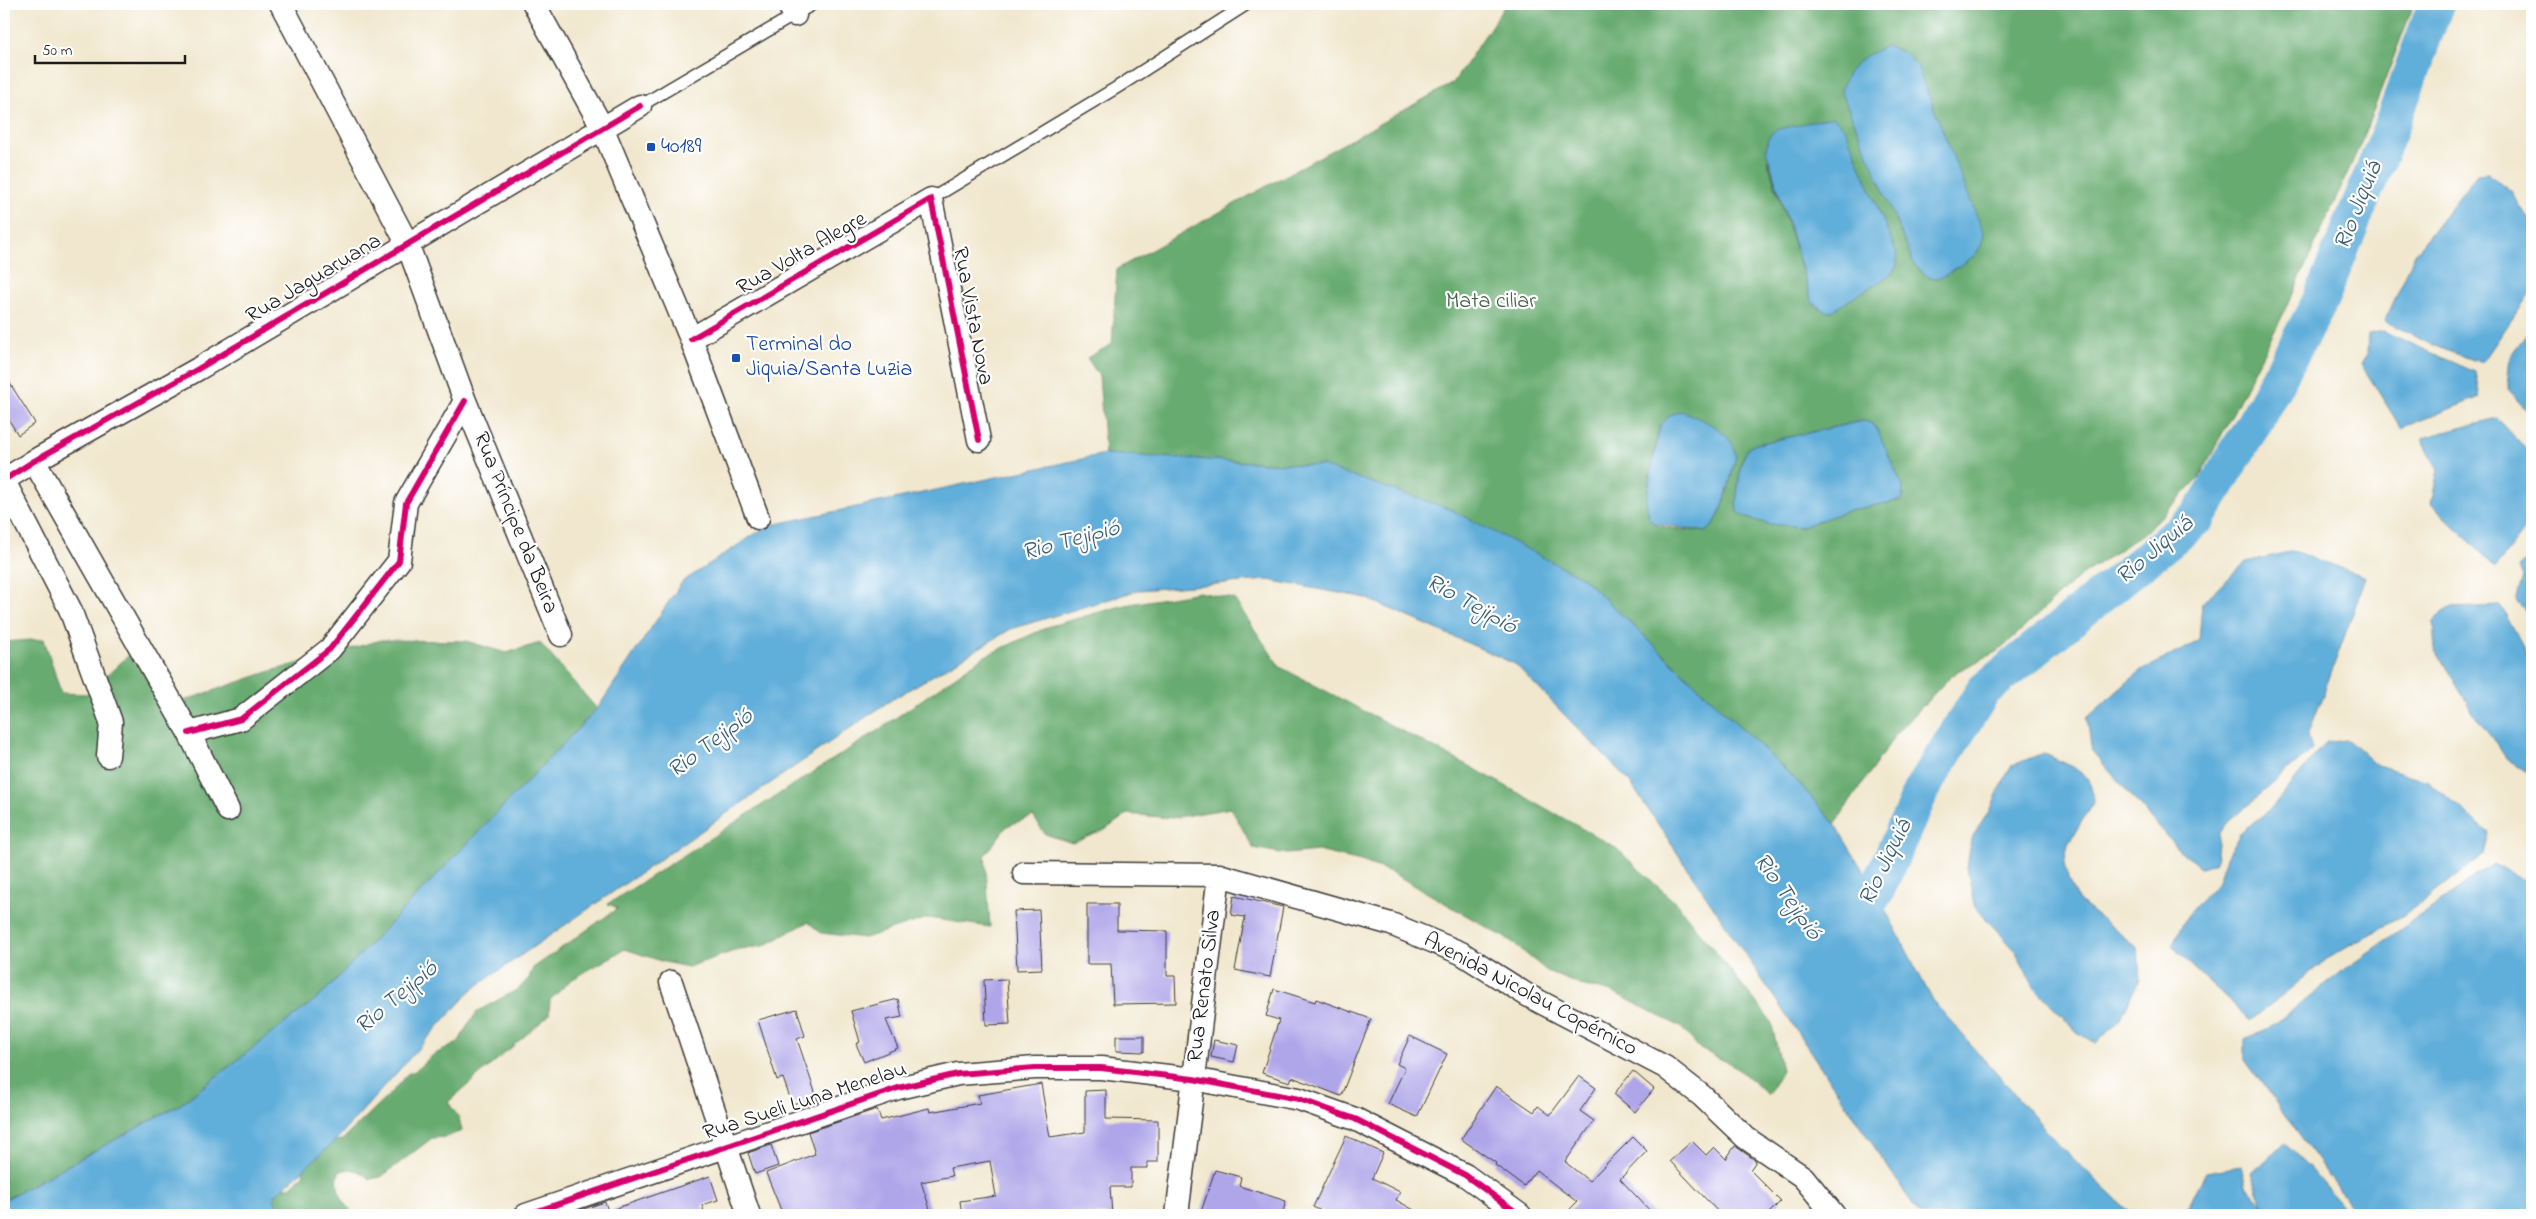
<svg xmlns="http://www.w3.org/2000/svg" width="2536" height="1219" font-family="'Indie Flower',sans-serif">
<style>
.forest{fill:#68ab70;stroke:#426446;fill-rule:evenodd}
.water{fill:#61aeda;stroke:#3e657b}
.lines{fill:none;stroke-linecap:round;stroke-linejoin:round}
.river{stroke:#61aeda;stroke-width:36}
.building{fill:#afa5e9}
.service-casing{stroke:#3c3a37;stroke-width:14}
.minor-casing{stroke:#3c3a37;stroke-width:25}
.service{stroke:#fff;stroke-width:11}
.minor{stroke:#fff;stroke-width:22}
.cycleway-casing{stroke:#fff;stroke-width:9}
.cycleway{stroke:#d6006c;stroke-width:6}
.transit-dot{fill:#1a4fb4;stroke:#fff;stroke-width:2}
.labels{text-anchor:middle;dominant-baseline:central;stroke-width:4.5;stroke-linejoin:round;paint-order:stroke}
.transit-label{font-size:22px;fill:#164399;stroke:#fff;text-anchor:start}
.street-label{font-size:22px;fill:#1c1c1c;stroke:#fff}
.park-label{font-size:22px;fill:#446045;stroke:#fff}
.water-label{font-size:24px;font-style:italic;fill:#3b5e71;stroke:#fff}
</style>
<rect width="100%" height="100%" fill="#fff"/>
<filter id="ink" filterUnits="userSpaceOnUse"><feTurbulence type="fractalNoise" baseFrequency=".02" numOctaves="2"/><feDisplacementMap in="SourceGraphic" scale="10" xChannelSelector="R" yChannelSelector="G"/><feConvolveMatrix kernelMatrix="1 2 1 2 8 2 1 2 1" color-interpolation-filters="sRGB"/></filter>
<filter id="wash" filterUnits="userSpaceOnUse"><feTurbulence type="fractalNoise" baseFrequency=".0096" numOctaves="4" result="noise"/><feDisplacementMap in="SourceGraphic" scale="20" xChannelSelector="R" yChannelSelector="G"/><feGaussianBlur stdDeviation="1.12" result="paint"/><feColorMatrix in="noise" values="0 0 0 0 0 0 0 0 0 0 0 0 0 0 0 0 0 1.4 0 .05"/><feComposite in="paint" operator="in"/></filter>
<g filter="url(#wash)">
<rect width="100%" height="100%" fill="#f1e7ce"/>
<path class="forest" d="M1506,4H2414L2361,143L2287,307L2200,477L2149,529L2075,580L2000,650L1958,671L1945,682L1894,737L1835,824L1795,779L1583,578L1322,466L1105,454L1099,376L1087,358L1112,344L1117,269L1453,83ZM1767,159L1819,309L1812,302ZM1977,218L1984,234L1974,256L1938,278ZM1862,421C1871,422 1874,424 1878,432L1902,500L1847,511L1802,527L1769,524L1747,518L1736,504L1741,463L1744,455L1757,444ZM1660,425L1736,456C1730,478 1725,519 1706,532C1695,530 1661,529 1653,523C1638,510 1656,444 1660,425Z
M1199,592L1234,599L1280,667L1486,775L1615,847L1678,905L1771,1021L1782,1070L1768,1095L1735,1066L1700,1049L1681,1027L1613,992L1580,985L1547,971L1509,940L1391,872L1361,861L1318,851L1286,854L1253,848L1231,808L1172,818L1127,814L1105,830L1072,843L1045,834L1033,816L1007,826L985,855L990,927L928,918L864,938L821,933L808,922L764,946L740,949L688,967L664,962L625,949L571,980L550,1000L549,1015L448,1102L459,1118L462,1131L445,1137L432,1138L381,1177L370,1179C359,1171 352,1166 339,1172C334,1190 343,1201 354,1215H282L275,1204L274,1196L283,1187H290L303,1175L305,1165L332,1142L342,1140L393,1091L407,1074L415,1071L433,1055L458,1043L469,1023L478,1011L518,989L529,978L533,968L618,908L608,904L874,733L983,657L1050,626L1125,605Z
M44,639L61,693L87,694L129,655L162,698L180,702L268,672L381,640L466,641L506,653L540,643L597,709L320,996L181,1104L4,1200V642Z"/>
<path class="water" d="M1887,46L1905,53L1917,66L1984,234L1981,246L1974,256L1946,275L1938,278L1928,277L1915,266L1841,91C1847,66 1864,55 1887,46Z
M1833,117L1845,129L1897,254V266L1891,274L1832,311L1826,312L1812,302L1766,150L1768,138L1775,130Z
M2488,173L2511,191L2532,225V290L2482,363L2432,345L2385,321L2416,252L2477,174Z
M2532,327V416L2507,389L2510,356Z
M2383,331L2475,372L2480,397L2401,428L2361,364L2367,355L2368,334Z
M1683,411C1704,422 1732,429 1736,456C1730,478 1724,519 1706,532L1654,523L1649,517L1646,501L1660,425L1672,414Z
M2497,418L2532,455V520L2496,567L2431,504L2438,470L2422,438Z
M1862,421C1871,422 1874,424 1878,432L1903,487L1902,500L1847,511L1802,527L1769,524L1747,518L1739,513L1736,504L1741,463L1748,448L1757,444Z
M1105,454L1322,466L1450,509L1583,578L1795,779L1835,824L1876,892L1933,1001L2060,1146L2133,1215H1920L1629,781L1515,664L1366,598L1268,580L1139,590L1011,629L888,702L471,990L337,1139L274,1196L276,1204L282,1215H4V1200L181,1104L320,996L597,709L682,582L767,526Z
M2293,551L2366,577L2308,736L2312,750L2228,822L2219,834L2216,862L2201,868L2176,847L2092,751L2087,718L2139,672L2199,641L2202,603L2246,562Z
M2532,556V617L2516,601L2523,578L2519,567Z
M2501,606L2532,664V774L2508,759L2475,716L2435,649L2433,621L2449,608Z
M2346,739L2378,765L2428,781L2489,833L2484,855L2407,913L2327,959L2250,1021C2225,994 2196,973 2172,945L2187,916L2217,884L2226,858L2241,832L2273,807L2326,742Z
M2043,753L2073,767L2089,779L2094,801L2068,844L2064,865L2077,900L2138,948L2140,979L2121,1018L2096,1044L2077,1032L2032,984L2015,950L1976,908L1967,870L1971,839L1988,813L2011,766Z
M2493,864L2532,884V1215H2357L2245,1060V1039L2267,1030L2349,966Z
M2284,1143L2310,1168L2350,1215H2273L2267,1209L2271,1215H2193L2187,1208L2206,1172L2241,1166L2246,1186L2263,1205L2251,1173Z"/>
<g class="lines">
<path class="river" d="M1849,932L1876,892L1923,787L1984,690L2198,517L2257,418L2320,301L2389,132L2436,4"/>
</g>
<g id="blocks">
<path class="building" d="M4,374L35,423L18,435L4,412Z
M1234,896L1283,907L1270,977L1235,970L1245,917L1231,915Z
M1087,904H1117V930L1167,931V976H1175L1176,1003L1113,1004L1111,964H1087Z
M1039,910L1042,969L1017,970L1014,911Z
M1007,979L1010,1024L986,1025L984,980Z
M1274,989L1315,1002L1316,999L1371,1019L1341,1096L1292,1077L1290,1082L1262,1073L1279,1020L1266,1016Z
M898,999L902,1017L886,1020L898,1048L864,1062L856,1044L860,1042L851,1011Z
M797,1009L805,1036L797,1039L818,1101L800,1107L799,1102L792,1104L783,1078L777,1080L758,1020Z
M1116,1036H1144V1052L1116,1051Z
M1410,1036L1447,1054L1417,1117L1388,1104L1405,1068L1397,1064Z
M1214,1040L1238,1045L1234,1062L1211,1057Z
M1633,1071L1654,1089L1635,1112L1614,1094Z
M1579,1076L1596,1088L1580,1111L1594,1121L1565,1162L1589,1181L1633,1137L1647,1151L1620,1179L1654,1215H1564L1577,1202L1536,1170L1524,1186L1495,1165L1496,1163L1461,1139L1496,1086L1534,1112L1538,1106L1550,1115Z
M1041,1084L1050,1137L1085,1132V1091L1106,1090V1119L1158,1120V1162H1147V1168H1131V1187H1110L1112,1215H962L960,1201L996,1196L990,1161L950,1168L952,1176L921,1182L932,1215H783L766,1173L815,1154L808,1132L877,1109L881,1120L929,1108L930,1112L980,1103L978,1095Z
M1346,1136L1383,1153L1372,1178L1400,1192L1396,1200L1423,1215H1330L1313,1207Z
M1692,1141L1706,1155L1714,1147L1726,1159L1735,1146L1756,1161L1750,1170L1781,1201L1767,1215H1721L1670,1161Z
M771,1145L778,1166L755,1174L748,1153Z
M1215,1170L1241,1177L1239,1186L1286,1201L1282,1215H1200Z
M710,1176L718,1200L702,1205L705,1215H566L605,1202L608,1211Z"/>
</g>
</g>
<g filter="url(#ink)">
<use href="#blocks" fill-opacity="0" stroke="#3c3a37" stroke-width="1"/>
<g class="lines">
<g class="service-casing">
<path id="service" d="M640,106L813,4
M931,199L1116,88L1247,4"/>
</g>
<g class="minor-casing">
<path id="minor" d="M281,4L407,243L465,401L561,635
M534,4L602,127L691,339L758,518
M788,4L795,15
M691,339L931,199L979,440
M34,461L189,733L228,810
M4,480L34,461L198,369L640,106
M4,481L70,609L111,722L108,756
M189,733L241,719L330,649L399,561L406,503L465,401
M1024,873L1219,875L1391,924L1461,953L1527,995L1665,1067L1702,1096L1746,1138L1803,1177L1834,1215
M671,982L749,1215
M526,1215L898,1088L958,1074L1035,1068H1101L1193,1079L1299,1099L1355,1119L1465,1175L1520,1215
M1177,1215L1219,875"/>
</g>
<use href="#service" class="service"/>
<use href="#minor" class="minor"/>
<g class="cycleway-casing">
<path id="cycleway" d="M691,339L931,199L979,440
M4,480L34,461L198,369L640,106
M189,733L241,719L330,649L399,561L406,503L465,401
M526,1215L898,1088L958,1074L1035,1068H1101L1193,1079L1299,1099L1355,1119L1465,1175L1520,1215"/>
</g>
<use href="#cycleway" class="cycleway"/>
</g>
</g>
<g class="transit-dot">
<rect x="646" y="142" width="10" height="10" rx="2.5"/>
<rect x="731" y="353" width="10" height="10" rx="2.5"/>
</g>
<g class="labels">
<g class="transit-label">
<text x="661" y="147">40189</text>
<text x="746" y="345">Terminal do<tspan x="746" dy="25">Jiquia/Santa Luzia</tspan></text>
</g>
<g class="street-label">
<text transform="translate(802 254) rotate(-30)">Rua Volta Alegre</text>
<text transform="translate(314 279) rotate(-31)">Rua Jaguaruana</text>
<text transform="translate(972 316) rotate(79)">Rua Vista Nova</text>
<text transform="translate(515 523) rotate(68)">Rua Príncipe da Beira</text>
<text transform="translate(1205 986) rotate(-83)">Rua Renato Silva</text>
<text transform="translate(1530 995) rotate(28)">Avenida Nicolau Copérnico</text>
<text transform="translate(805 1102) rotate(-18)">Rua Sueli Luna Menelau</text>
</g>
<g class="park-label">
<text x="1491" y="302">Mata ciliar</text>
</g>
<g class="water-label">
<text transform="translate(2359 206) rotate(-68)">Rio Jiquiá</text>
<text transform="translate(1071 541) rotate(-15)">Rio Tejipió</text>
<text transform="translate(2155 551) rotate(-40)">Rio Jiquiá</text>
<text transform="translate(1471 605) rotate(29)">Rio Tejipió</text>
<text transform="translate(711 744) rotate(-37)">Rio Tejipió</text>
<text transform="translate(1886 863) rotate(-64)">Rio Jiquiá</text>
<text transform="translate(1787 897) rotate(55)">Rio Tejipió</text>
<text transform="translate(397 998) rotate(-40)">Rio Tejipió</text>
</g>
</g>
<rect width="2536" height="1219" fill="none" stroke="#fff" stroke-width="20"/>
<path d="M35 55v8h150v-8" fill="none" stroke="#1c1c1c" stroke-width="2.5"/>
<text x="42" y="55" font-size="15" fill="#1c1c1c" stroke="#ffffff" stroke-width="4" paint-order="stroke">50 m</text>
</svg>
